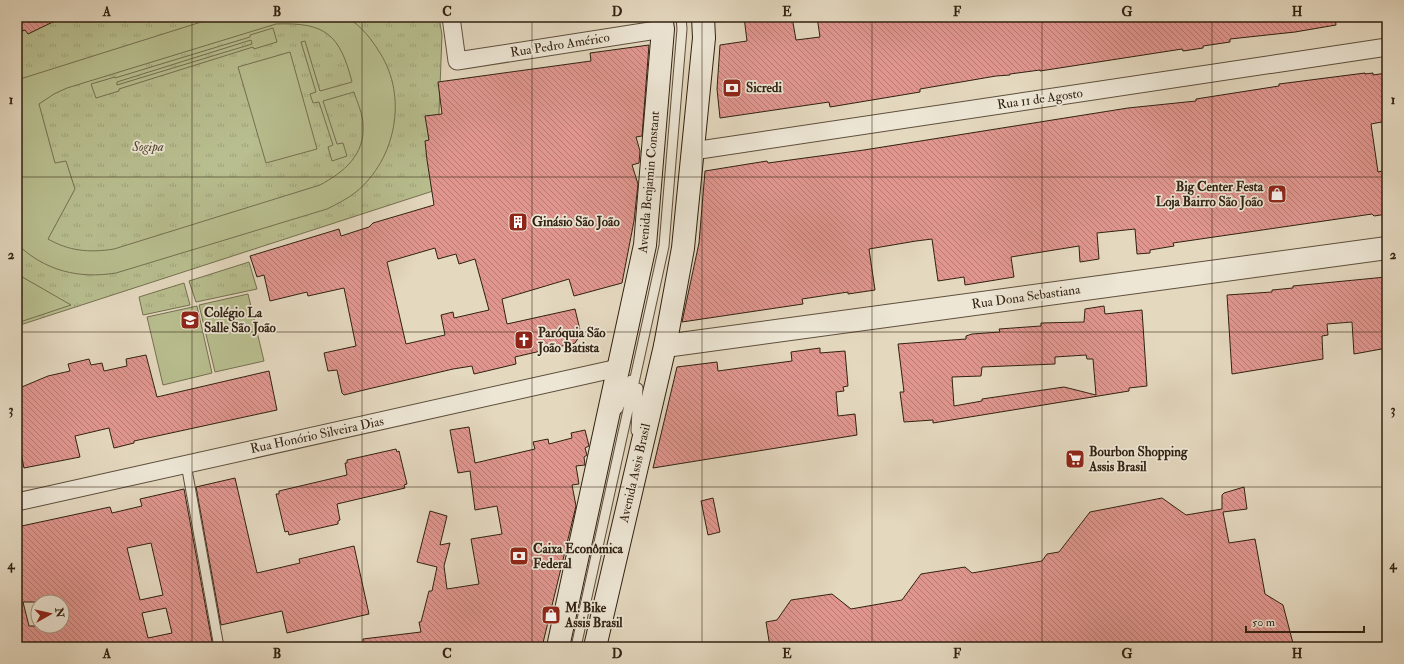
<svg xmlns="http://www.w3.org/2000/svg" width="1404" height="664" font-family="'IM FELL Double Pica',serif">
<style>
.park{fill:url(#park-tufts);stroke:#747050}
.pitch{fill:#b8be8f;stroke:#747050;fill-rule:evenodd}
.building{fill:url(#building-back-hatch);stroke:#312111;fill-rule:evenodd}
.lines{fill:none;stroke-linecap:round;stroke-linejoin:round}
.service-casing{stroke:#5e4f3c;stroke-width:11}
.minor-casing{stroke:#5e4f3c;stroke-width:19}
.tertiary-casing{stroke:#5e4f3c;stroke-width:24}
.secondary-casing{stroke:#312111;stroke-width:24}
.service{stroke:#ede6d5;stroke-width:9}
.minor{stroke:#ede6d5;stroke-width:17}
.tertiary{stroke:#ede6d5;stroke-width:22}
.secondary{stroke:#ede6d5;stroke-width:22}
.grid{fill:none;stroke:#312111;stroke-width:1;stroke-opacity:0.55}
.labels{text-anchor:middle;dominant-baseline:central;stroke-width:3.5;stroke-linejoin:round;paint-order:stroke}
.street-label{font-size:13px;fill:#312111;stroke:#ede6d5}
.poi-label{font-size:13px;font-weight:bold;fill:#312111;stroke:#ede6d5;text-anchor:start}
.park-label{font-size:13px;font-style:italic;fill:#534830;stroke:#ede6d5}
.neatline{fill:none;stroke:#312111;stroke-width:1.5}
.grid-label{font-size:13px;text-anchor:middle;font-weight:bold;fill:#312111}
</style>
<defs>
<pattern id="park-tufts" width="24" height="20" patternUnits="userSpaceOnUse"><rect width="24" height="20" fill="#b8be8f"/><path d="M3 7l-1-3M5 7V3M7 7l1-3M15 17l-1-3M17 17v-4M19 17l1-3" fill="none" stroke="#9fa37a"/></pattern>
<pattern id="building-back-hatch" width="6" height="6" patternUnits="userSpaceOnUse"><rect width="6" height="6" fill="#e0968f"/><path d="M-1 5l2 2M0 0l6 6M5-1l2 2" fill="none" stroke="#b67a73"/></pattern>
</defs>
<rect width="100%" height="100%" fill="#e4d8bf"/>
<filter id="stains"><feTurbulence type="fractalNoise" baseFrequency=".005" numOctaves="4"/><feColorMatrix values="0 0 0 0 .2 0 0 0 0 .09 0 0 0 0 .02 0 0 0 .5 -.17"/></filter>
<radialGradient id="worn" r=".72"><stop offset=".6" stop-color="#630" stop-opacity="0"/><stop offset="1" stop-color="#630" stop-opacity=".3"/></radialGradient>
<path class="park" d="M17,17H439L442,35L436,190L17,326Z
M249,262L257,289L196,302L189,281Z
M184,283L190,305L143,315L139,297Z"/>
<path class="pitch" d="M217,17C250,17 284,17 317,17C325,17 340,14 347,18C361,25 372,40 380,53C408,97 396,159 356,192C347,199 337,204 327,209L116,273C79,279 45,271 17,244V92L20,89L17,80ZM276,24C326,22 340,35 352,82L320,91L305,41L301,42L316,92L310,94L313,103L319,102L333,145L328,147L332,161L347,156L343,143L337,144L323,101L354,92C357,102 363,114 363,125C365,155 344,172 320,185L114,249C89,253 69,251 48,239L75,189L66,161L55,163L39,104L54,94L67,88Z
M273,28L277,42L254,49L253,47L119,89V91L96,98L91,84L115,77V78L250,37V35ZM251,40L252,44L117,85V82Z
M290,52L317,149L266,163L238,67Z
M17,274L71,305L17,323Z
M248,294L264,361L215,372L199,305Z
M197,306L212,373L163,385L147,317Z"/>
<path class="building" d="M17,17H63L28,34L25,30L17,33Z
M744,17H792L796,40L820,37L817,17H1335L1336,25L1295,32L1230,39V42L1203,46V48L1183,51L1182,49L1040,71V70L1010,74V75L996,76L920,89V92L830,107L829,102L720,118L717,89L720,45L747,41Z
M649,45L642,136L636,137L640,151L639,163L632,165L638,184L634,221L622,283L574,296L569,279L502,299L507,324L575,309L581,334L575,343L515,357L516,364L474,374L472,366L453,369L364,390L344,395L342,393L337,370L328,371L324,353L356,346L344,288L308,296L307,292L270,301L264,275L257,277L250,256L339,229L341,236L369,227L373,223L434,205L427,160L425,141L429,140L425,116L442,114L438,82L591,61L590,53ZM435,248L438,259L456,254L459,264L475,259L489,310L454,318L453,312L441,315L445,335L406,344L387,262Z
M1365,73V74L1373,73V75L1387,73V121L1371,124L1378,172L1387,170V214L1374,216L1372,214L1173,243L1174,246L1150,250V253L1137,254L1135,229L1097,233L1099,259L1080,262L1079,246L1011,257L1014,277L965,285L964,277L938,281L932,239L916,241L869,249L875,290L848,294V292L802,299L803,304L682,322L699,243L705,171L767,161L768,163L864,150L1128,108L1196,101V99L1279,86V84Z
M1386,277L1387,348L1354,354L1352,322L1327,324L1328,335L1322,336L1323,359L1232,374L1227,295L1272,292V290L1293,288V286Z
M1104,306L1105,314L1142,310L1147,386L1129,388V391L933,423V420L904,422L900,392H904L898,344L966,339V336L972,334L1000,332L999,329L1041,326V323L1084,322L1085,309ZM1086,355L1087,359H1093L1096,395L1064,387L982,399V401L954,406L952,377L981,376L982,367L1055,364V357Z
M820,348V353L845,351L848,386L843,387L844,391L836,392L838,416L855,414L857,435L653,468L677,367L717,362L718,371L747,367L792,361L791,352Z
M146,355L157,397L269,371L277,410L134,441V443L114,448L109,428L75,436L80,457L24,468L19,444H17V389L48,376L70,371L68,364L89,359L91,365L102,363L104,371L127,366L126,359Z
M469,427L475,463L535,449L533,442L548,439L549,444L572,438L571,433L585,430L589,446L585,448L587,455L584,457L585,465L576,466L579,484L572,485L576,506L542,647H363V639L421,632L419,622H421L429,591H432L437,567L417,562L430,511L447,516L440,545L450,543L444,566L447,589L479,584L471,539L502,534L497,506L475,510L470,471L458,473L450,430Z
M396,449L397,452L399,451L407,484L404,485L405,488L337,504L340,520L338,521V524L289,535L288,531L285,532L276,494H279V491L347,475L345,463H347V460Z
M235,478L257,573L300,563L299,559L354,546L369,614L287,633L282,611L221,625L196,487Z
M1244,487L1247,509L1223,512L1229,543L1255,539L1265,594L1283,605L1294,647H770L766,622L777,620L791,600L832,594L851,609L902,600L921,574L965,567L972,573L1042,561L1047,554L1059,552L1090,512L1162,498L1186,515L1222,509V495L1224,493Z
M184,489L213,647H17V527L110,507L112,513L142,506L140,499ZM151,543L163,595L140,600L127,548ZM23,602H62V626H29ZM166,608L172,633L148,638L142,613Z
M713,498L720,532L708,535L701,501Z"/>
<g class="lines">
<g class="service-casing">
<path id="service" d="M618,409L631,380
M636,431L638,388
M186,464L219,647
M576,647L664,246L682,29L681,17"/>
</g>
<g class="minor-casing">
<path id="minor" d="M451,17L457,61L663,29
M693,151L1387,47
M17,502L618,368"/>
</g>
<g class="tertiary-casing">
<path id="tertiary" d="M665,346L1387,248"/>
</g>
<g class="secondary-casing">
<path id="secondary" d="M558,647L645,245L663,29L661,17
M595,647L665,346L683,248L704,38L703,17"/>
</g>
<use href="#service" class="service"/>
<use href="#minor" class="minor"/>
<use href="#tertiary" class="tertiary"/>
<use href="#secondary" class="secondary"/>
</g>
<path class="grid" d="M192,17V647M362,17V647M532,17V647M702,17V647M872,17V647M1042,17V647M1212,17V647M17,177H1387M17,332H1387M17,487H1387"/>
<defs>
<g id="bank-square" transform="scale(1)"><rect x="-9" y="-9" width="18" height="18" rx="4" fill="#8f2418" stroke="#ede6d5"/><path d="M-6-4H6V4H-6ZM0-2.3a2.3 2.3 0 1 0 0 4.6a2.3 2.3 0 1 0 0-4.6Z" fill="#fff"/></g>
<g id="shop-square" transform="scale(1)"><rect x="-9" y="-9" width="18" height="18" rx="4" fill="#8f2418" stroke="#ede6d5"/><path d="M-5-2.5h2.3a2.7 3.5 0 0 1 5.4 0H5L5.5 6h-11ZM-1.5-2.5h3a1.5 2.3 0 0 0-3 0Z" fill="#fff"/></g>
<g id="building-square" transform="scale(1)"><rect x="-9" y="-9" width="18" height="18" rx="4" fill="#8f2418" stroke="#ede6d5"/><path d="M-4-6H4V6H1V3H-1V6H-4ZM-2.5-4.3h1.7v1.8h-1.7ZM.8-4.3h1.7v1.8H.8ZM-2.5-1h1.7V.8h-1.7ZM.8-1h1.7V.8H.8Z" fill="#fff"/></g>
<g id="school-square" transform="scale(1)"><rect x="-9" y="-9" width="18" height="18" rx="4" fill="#8f2418" stroke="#ede6d5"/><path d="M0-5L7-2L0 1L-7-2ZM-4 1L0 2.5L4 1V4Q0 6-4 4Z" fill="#fff"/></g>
<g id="church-square" transform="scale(1)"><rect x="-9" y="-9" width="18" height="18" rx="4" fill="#8f2418" stroke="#ede6d5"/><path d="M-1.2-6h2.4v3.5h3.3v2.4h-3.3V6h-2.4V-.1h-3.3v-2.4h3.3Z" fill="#fff"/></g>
<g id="supermarket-square" transform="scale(1)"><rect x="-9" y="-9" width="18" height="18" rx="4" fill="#8f2418" stroke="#ede6d5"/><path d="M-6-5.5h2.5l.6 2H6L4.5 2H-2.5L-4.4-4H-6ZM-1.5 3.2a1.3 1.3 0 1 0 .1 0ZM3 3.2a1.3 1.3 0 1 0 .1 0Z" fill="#fff"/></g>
</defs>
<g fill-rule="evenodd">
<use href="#bank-square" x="732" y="88"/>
<use href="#shop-square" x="1277" y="194"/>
<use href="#building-square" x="518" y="222"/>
<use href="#school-square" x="190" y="320"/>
<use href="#church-square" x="524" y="340"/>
<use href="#supermarket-square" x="1075" y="459"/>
<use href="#bank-square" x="519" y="556"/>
<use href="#shop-square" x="551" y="615"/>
</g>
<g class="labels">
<g class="street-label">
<text transform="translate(560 45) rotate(-9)">Rua Pedro Américo</text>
<text transform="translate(1040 99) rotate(-8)">Rua 11 de Agosto</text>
<text transform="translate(649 182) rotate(-85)">Avenida Benjamin Constant</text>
<text transform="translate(1026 297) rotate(-8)">Rua Dona Sebastiana</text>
<text transform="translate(317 435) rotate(-12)">Rua Honório Silveira Dias</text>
<text transform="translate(635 473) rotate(-77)">Avenida Assis Brasil</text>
</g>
<g class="poi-label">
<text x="746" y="88">Sicredi</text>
<text x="1263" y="187" text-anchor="end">Big Center Festa<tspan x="1263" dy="15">Loja Bairro São João</tspan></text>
<text x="532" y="222">Ginásio São João</text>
<text x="204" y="313">Colégio La<tspan x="204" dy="15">Salle São João</tspan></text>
<text x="538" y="333">Paróquia São<tspan x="538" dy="15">João Batista</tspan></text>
<text x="1089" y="452">Bourbon Shopping<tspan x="1089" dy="15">Assis Brasil</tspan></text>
<text x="533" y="549">Caixa Econômica<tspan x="533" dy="15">Federal</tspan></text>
<text x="565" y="608">M. Bike<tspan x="565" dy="15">Assis Brasil</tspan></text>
</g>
<g class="park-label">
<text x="148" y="147">Sogipa</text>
</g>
</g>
<rect width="1404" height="664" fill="none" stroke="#e4d8bf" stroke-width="44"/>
<g transform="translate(50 614) rotate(82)"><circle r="19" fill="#ede6d5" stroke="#a29787"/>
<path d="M0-3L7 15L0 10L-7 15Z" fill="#8f2418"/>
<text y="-6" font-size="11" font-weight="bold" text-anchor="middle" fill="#312111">N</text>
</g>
<path d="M1246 626v6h118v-6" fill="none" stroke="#312111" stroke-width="2"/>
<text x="1252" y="626" font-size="12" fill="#312111" stroke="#ede6d5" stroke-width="3" paint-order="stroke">50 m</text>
<rect x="22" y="22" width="1360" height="620" class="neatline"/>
<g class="grid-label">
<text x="107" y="16">A</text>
<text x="277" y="16">B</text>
<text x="447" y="16">C</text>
<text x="617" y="16">D</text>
<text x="787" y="16">E</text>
<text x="957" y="16">F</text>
<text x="1127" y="16">G</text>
<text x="1297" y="16">H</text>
<text x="11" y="104">1</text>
<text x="1393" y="104">1</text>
<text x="11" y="259">2</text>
<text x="1393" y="259">2</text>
<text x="11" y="414">3</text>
<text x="1393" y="414">3</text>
<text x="11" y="569">4</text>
<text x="1393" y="569">4</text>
<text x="107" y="658">A</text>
<text x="277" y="658">B</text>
<text x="447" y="658">C</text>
<text x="617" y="658">D</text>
<text x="787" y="658">E</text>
<text x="957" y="658">F</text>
<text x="1127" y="658">G</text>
<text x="1297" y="658">H</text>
</g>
<rect width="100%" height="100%" filter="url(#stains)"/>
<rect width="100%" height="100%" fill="url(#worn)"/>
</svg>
